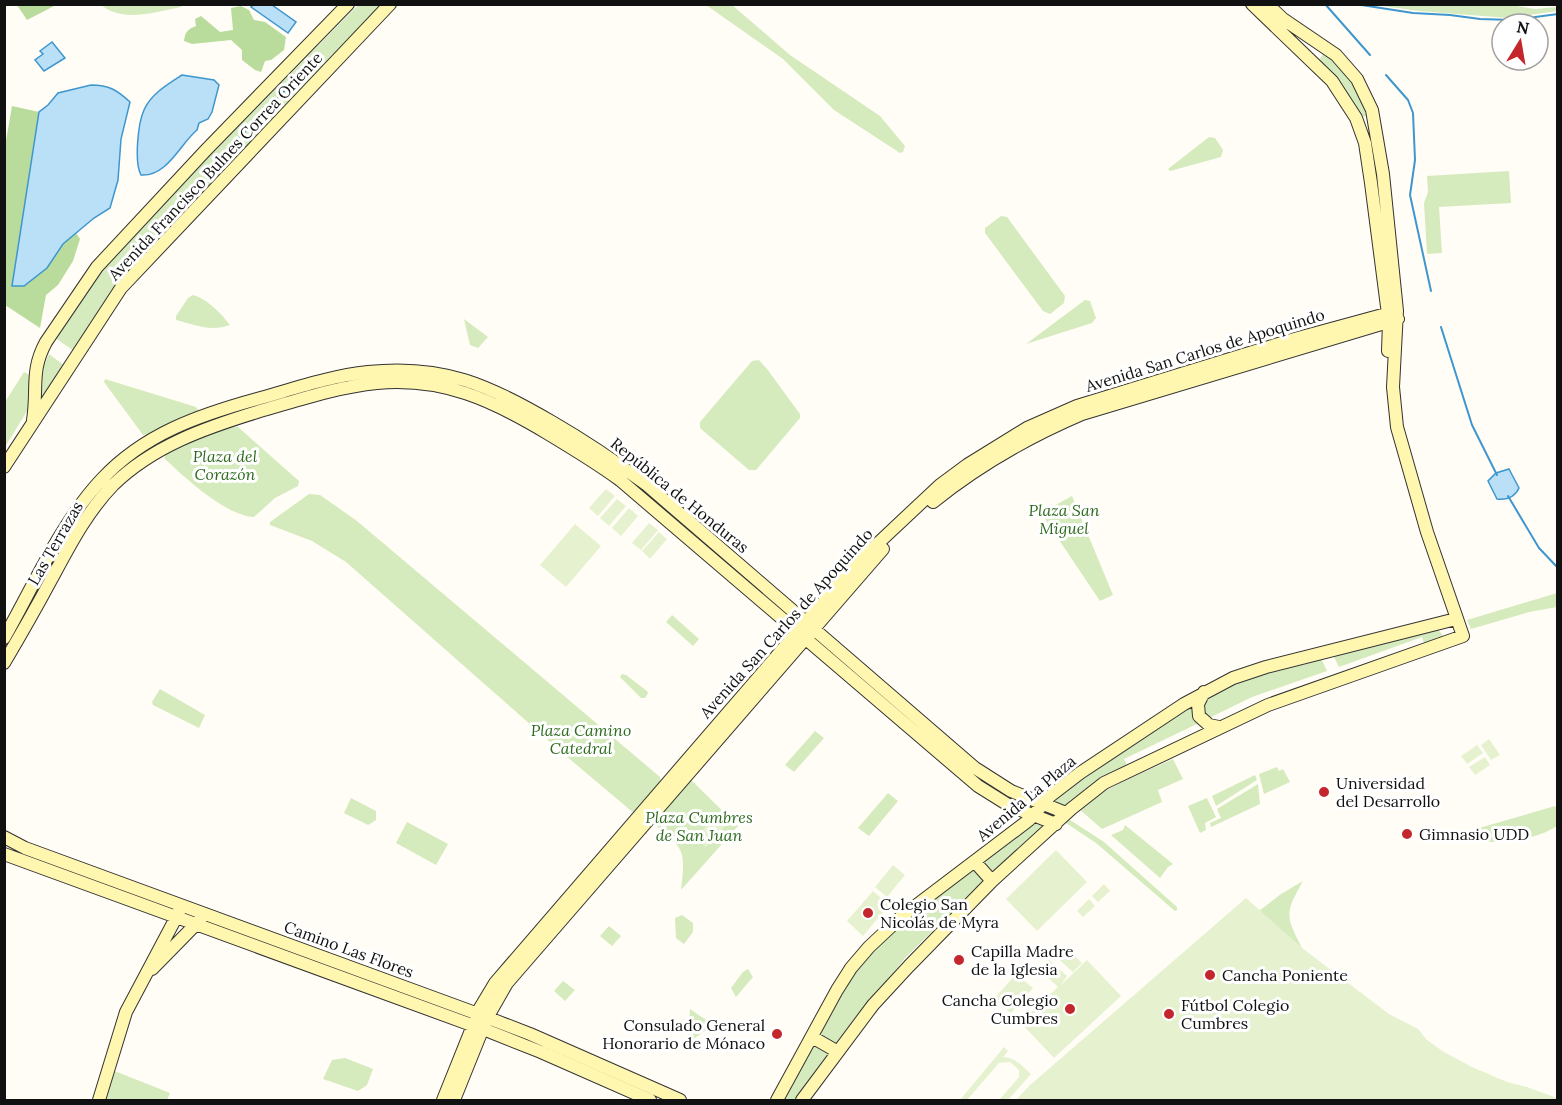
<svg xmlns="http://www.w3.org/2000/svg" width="1562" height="1105" font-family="Lora,serif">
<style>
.green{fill:#d5ebbd}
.forest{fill:#b9dc9c}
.pitch{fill:#e6f2cf}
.water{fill:#b9e0f7;stroke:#3f96cf;stroke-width:1.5}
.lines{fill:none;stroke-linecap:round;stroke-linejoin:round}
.stream{stroke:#3f96cf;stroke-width:2}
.secondary-casing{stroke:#333;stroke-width:14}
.secondary{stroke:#fff6b0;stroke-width:12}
.poi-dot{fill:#c4262e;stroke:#fff;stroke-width:2}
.labels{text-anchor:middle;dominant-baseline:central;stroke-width:6;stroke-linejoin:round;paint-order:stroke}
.street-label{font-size:16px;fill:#111;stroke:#fff}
.park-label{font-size:16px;font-style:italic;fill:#2f6b1f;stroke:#fff}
.poi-label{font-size:16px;fill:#111;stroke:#fff;text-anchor:start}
</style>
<rect width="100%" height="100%" fill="#fffdf5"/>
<path class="green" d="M101,5H182L181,7C155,12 124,23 101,5Z
M358,5H380L381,9L246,148L74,351L54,337L102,265Z
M706,5H732L790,55L880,116L905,146L903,152L900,153L834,110L783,59Z
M1510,5L1535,9L1557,7V11L1509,18L1419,11L1376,5Z
M1328,53L1351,76L1369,114L1363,117L1358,115L1319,60L1323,54Z
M1209,137L1215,138L1223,150L1221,157L1170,171L1168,169Z
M1509,171L1511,203L1439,207L1442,253L1427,254L1424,203L1428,192L1427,176Z
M1001,216L1007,217L1065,296L1064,303L1050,314L1043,311L985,233V228Z
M193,295C206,298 222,314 230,325C211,332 195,325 176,320V316L188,298Z
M1085,300L1090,301L1096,318L1092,323L1026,344Z
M464,319L488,337L478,348L470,345Z
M49,354L65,366L42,400C35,387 43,367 49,354Z
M759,360L767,369L800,414V418L756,470H749L700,428V422L752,361Z
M24,372L30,375L32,403L5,447V402Z
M105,379L196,407L199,411L151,436L143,435L104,382Z
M230,426L238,427L299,481L298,486L275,498L254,517C226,516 184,477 164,458C175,437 209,433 230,426Z
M144,450L146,452L118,476L5,656V645L72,526L102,484Z
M309,494L320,495L357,521L660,777L661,785L635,814L566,756L346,562L312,541L270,525V522Z
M1072,496L1113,595L1100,601L1041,513Z
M1557,593V607L1529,612L1471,629L1467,620Z
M672,615L699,639L693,646L666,622Z
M1438,629L1443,636L1424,643L1422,637L1339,667L1333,655Z
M1321,658L1327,671L1252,697L1205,720L1201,715L1204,700L1232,682Z
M622,674L626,675L647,691L648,693L645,698H641L620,677Z
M160,689L205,715L199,728L153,705L152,702Z
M1195,705L1201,722L1124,759L1128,767L1064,809L1047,803L1075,780Z
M815,731L824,738L794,772L785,765Z
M1173,759L1183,779L1158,790L1162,802L1102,829L1079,809C1105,787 1141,774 1173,759Z
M1277,767L1279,771L1283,769L1290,782L1264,794L1259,774Z
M1255,775L1257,780L1216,806L1212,796Z
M690,779L738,826L681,890C686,848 684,849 652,822Z
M1258,784L1260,804L1211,827L1210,823L1221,818L1217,809Z
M888,793L898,801L869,836L858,828Z
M351,798L376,811V820L368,825L344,813Z
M1207,798L1216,817L1205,823L1206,830L1200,833L1188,806Z
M1555,806L1557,809V826C1528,845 1485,842 1450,842L1448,837Z
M1067,818L1104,842L1177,907V910L1175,911L1096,843L1063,821Z
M407,822L448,844L436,865L396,843Z
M1034,823L1045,827L993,871L905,958L816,1071L798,1100H778C802,1058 828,1005 858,968C907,909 974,868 1034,823Z
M1125,825L1173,864L1168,867L1160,878L1111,835L1123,830Z
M1303,881C1285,913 1285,915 1302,948L1259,911L1281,894Z
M682,915L693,923V932L684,944L676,938L675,918Z
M609,926L621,936L612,946L600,936Z
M748,969L753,977L736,997L731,988L743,972Z
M563,981L575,990L565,1001L554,991Z
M690,1009L709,1022L707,1029L688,1043Z
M345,1058L373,1069L367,1085L358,1091L323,1079L332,1060Z
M112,1070L170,1093L167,1100H104Z"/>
<path class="forest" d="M17,5H56L27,20Z
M241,6L249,10L254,20L265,22L286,37L284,50L271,60L265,61L261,72L255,70L242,60V50L231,40L192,44L184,41C185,32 188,29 196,26L195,19L201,16L220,32L233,30L231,8Z
M12,106L39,112L12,286H24L47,268L62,244L76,233L80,239L73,261L58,285L46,295L40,328L5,305L4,152Z"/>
<path class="pitch" d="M606,489L615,496L598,516L589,508Z
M617,499L626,506L609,526L600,518Z
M629,508L638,516L621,536L612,528Z
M649,523L658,530L641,550L632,543Z
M575,524L601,546L566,587L540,565Z
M659,532L667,539L650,559L642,551Z
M1489,739L1500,755L1491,760L1481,745Z
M1477,745L1483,753L1467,764L1461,756Z
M1485,757L1490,765L1475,775L1469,767Z
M715,816L726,825L706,847L696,838Z
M1056,850L1087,882L1037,931L1006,899Z
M893,865L905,875L887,897L875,887Z
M1104,884L1110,891L1098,902L1092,896Z
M873,891L889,905L863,936L847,921Z
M1246,898L1302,948L1389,1014L1418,1029L1427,1040L1444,1052L1472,1067L1507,1082L1527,1087L1557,1098V1100H1016L1029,1086Z
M1089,899L1095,906L1083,917L1077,911Z
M1064,946L1082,963L1073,972L1055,956Z
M1049,960L1067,976L1061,985L1087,960L1121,996L1054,1058L1020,1022L1058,987L1040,970Z
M1016,974L1033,988L1011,1013L994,999Z
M1004,1047L1008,1051L1003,1057C1015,1057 1022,1066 1031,1074L1008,1100H999L1019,1077V1070L1010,1062L999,1063L967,1100H960Z"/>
<path class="water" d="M253,5H272L296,22L288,33L251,7Z
M52,42L65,58L44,71L35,60L43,54L40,51Z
M182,75L214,80L219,85L212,112L208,119L199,123L197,130C180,144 167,177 141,175C134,162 138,123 144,110C151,94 168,84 182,75Z
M91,85C109,85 117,90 130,102L121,139L118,180L110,208L94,218L63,244L47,268L24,286H12L39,112L48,105L58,93Z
M1509,469L1519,488C1515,497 1507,500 1497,499L1488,481L1496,473Z"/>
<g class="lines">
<path class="stream" d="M1325,4L1370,55
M1355,4L1413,13L1450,15L1480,19L1512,20L1558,14
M1386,75L1408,100L1413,113L1415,160L1410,195L1431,291
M237,140L293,82
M1441,327L1472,425L1497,475
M1508,496L1539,548L1558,568"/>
<g class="secondary-casing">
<path id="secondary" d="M1252,4L1332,81L1356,118L1365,143L1371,183L1389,322L1388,351
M33,420C38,389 30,371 46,342L97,267L206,150L348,4
M4,467L121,288L390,4
M933,502C979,465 1028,437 1082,414L1398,319
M4,638C33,587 62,521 102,479C144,434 199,415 257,399C293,389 330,376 368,372C443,364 489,385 552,422C585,441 616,462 647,485L975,768L1011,791L1066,813
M4,663C20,636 36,608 51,580C69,547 86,513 113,485C153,446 205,428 257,412C296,401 336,387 377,383C443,377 492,400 547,433C572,448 597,463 620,480L978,786L1010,806L1056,824
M1204,692L1198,704L1199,716L1209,725L1219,727
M4,837L25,848L478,1014L530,1034L680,1100
M4,854L488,1031L541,1052L650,1100
M975,862L992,881
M152,969L201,919
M812,1037L838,1052
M99,1100L126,1012L179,912
M443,1100L480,1008L495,983L857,563L940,485L967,465L1027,428L1077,406L1298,338L1397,311
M454,1100L487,1018L507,983L883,549
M777,1100L837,990L851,968L869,947L901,917L1029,820L1050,796L1080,773L1184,704L1233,678L1266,667L1456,619
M802,1100L873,1005L909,966L992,881L1071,809L1104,783L1268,705L1463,636L1427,532L1397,427L1393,387L1397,311L1383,174L1372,110L1357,79L1336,55L1283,19L1267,4"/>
</g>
<use href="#secondary" class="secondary"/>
</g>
<g class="poi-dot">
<circle cx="1324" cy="792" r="6"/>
<circle cx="1407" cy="834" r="6"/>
<circle cx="868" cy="913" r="6"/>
<circle cx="959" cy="960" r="6"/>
<circle cx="1210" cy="975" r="6"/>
<circle cx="1070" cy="1009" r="6"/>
<circle cx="1169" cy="1014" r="6"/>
<circle cx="777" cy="1034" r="6"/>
</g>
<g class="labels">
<g class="street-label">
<text transform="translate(215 166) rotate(-47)">Avenida Francisco Bulnes Correa Oriente</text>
<text transform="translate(1205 350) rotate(-17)">Avenida San Carlos de Apoquindo</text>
<text transform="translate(680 495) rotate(39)">República de Honduras</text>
<text transform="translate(55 543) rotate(-60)">Las Terrazas</text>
<text transform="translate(786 623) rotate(-48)">Avenida San Carlos de Apoquindo</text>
<text transform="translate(1026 798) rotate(-40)">Avenida La Plaza</text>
<text transform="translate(349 949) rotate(20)">Camino Las Flores</text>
</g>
<g class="park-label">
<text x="225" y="456">Plaza del<tspan x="225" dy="18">Corazón</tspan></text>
<text x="1064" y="510">Plaza San<tspan x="1064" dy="18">Miguel</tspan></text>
<text x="581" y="730">Plaza Camino<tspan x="581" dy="18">Catedral</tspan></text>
<text x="699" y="817">Plaza Cumbres<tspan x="699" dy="18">de San Juan</tspan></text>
</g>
<g class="poi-label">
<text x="1336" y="783">Universidad<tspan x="1336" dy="18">del Desarrollo</tspan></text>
<text x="1419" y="834">Gimnasio UDD</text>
<text x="880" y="904">Colegio San<tspan x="880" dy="18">Nicolás de Myra</tspan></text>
<text x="971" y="951">Capilla Madre<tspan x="971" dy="18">de la Iglesia</tspan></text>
<text x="1222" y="975">Cancha Poniente</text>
<text x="1058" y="1000" text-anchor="end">Cancha Colegio<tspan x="1058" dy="18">Cumbres</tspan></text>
<text x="1181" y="1005">Fútbol Colegio<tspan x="1181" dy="18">Cumbres</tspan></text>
<text x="765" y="1025" text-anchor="end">Consulado General<tspan x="765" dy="18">Honorario de Mónaco</tspan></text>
</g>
</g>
<rect width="1562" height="1105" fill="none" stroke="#111111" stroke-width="12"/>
<g transform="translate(1520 42) rotate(11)"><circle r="28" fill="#ffffff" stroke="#a0a0a0" stroke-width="1.5"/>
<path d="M0-4.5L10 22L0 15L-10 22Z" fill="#c4262e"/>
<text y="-9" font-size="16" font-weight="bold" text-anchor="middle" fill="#111111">N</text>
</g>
</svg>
